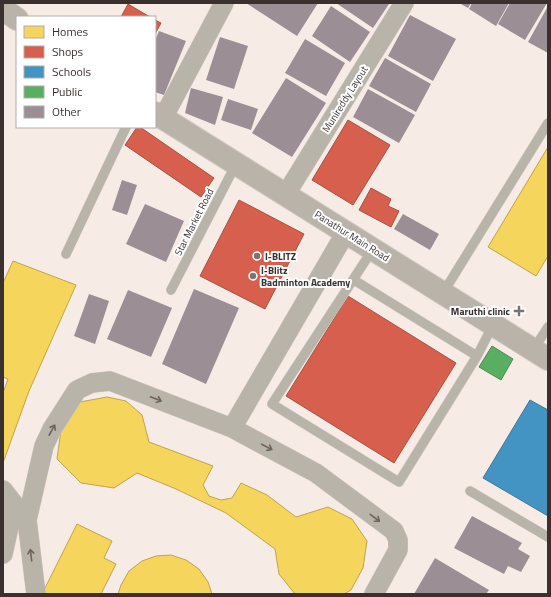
<svg xmlns="http://www.w3.org/2000/svg" width="551" height="597" font-family="'Titillium Web',sans-serif">
<style>
.homes{fill:#f6d55c;stroke:#bea44e}
.shops{fill:#d6604d;stroke:#a75244}
.schools{fill:#4393c3;stroke:#407697}
.public{fill:#5aae61;stroke:#508852}
.building{fill:#9c8e95}
.lines{fill:none;stroke-linecap:round;stroke-linejoin:round}
.lane-casing{stroke:#d0c7c3;stroke-width:10}
.street-casing{stroke:#d0c7c3;stroke-width:20}
.secondary-casing{stroke:#d0c7c3;stroke-width:24}
.lane{stroke:#b9b4aa;stroke-width:9}
.street{stroke:#b9b4aa;stroke-width:19}
.secondary{stroke:#b9b3a9;stroke-width:22}
.oneway{stroke:#6d6560}
.poi-dot{fill:#7c726f;stroke:#fff;stroke-width:1.5}
.labels{text-anchor:middle;dominant-baseline:central;stroke-width:4;stroke-linejoin:round;paint-order:stroke}
.street-label{font-size:10px;fill:#3a312f;stroke:#fff}
.poi-label{font-size:10px;font-weight:bold;fill:#3a312f;stroke:#fff;text-anchor:start}
</style>
<rect width="100%" height="100%" fill="#f7ebe6"/>
<path class="homes" d="M548,147V256L536,276L488,247Z
M13,261L76,285L29,391L3,463V393L8,379L3,377V283Z
M107,397L126,401L142,415L149,442L213,466L203,485L209,496L221,500L232,498L241,483L267,495L296,517L328,507L352,519L367,541L363,568L351,590L344,594H295L279,574L275,549L226,513L176,489L137,473L114,488L81,483L57,459L61,430L80,402Z
M77,524L112,541L104,558L116,564L101,594H42Z
M171,555L186,560L199,569L208,582L212,594H118L121,585L129,571L142,561L156,556Z"/>
<path class="shops" d="M128,4L150,17H121Z
M155,20L161,23L155,34Z
M348,120L390,145L353,205L312,180Z
M137,127H140L214,178L201,197L125,145Z
M371,188L391,199L388,206L399,211L391,227L359,210Z
M239,200L304,234L265,309L200,276Z
M348,296L456,363L394,463L286,396Z"/>
<path class="schools" d="M530,400L548,410V516L483,478Z"/>
<path class="public" d="M492,346L513,359L501,380L479,367Z"/>
<path class="building" d="M246,3H318L297,36Z
M336,3H387L389,4L373,28Z
M459,3H471L468,8Z
M472,3H509L496,26L469,9Z
M510,3H547L525,40L498,24Z
M331,6L370,32L350,62L312,36Z
M548,6V53L528,42Z
M410,15L456,39L433,81L388,56Z
M159,31L186,41L164,95L155,92V41Z
M220,37L248,46L234,89L206,80Z
M305,39L345,63L326,96L285,73Z
M385,58L431,84L416,112L369,86Z
M286,78L326,103L292,157L252,133Z
M191,88L223,97L215,125L185,113Z
M368,89L415,115L399,143L353,117Z
M228,99L258,109L251,130L221,120Z
M122,180L137,185L127,215L112,210Z
M145,204L184,221L166,262L126,244Z
M403,214L439,234L430,250L394,229Z
M194,289L239,308L206,384L162,364Z
M128,290L172,308L151,357L107,339Z
M89,294L109,301L95,344L74,336Z
M472,516L522,543L518,549L530,556L521,572L508,566L504,574L454,548Z
M435,558L489,590L486,594H414Z"/>
<g class="lines">
<g class="lane-casing">
<path id="lane" d="M373,249L272,404L399,482L477,356L493,325
M66,254L126,127
M354,280L477,356
M171,290L236,164
M443,293L548,123
M533,350L548,327
M470,491L548,537"/>
</g>
<g class="street-casing">
<path id="street" d="M163,118L224,3
M286,194L404,3
M232,428L346,232
M3,490L14,504L3,554
M36,594L27,520L44,446L52,429L77,390L92,383L110,381L232,428L316,473L394,531L398,540V550L374,594"/>
</g>
<g class="secondary-casing">
<path id="secondary" d="M3,9L17,19
M155,113L548,359"/>
</g>
<use href="#lane" class="lane"/>
<use href="#street" class="street"/>
<use href="#secondary" class="secondary"/>
</g>
<defs><path id="oneway-shaft" d="M-6 0H5M1.5-3L5.5 0L1.5 3" fill="none" stroke-width="1.6" stroke-linecap="round" stroke-linejoin="round"/></defs>
<g class="oneway">
<use href="#oneway-shaft" transform="translate(156 399) rotate(21)"/>
<use href="#oneway-shaft" transform="translate(52 430) rotate(-61)"/>
<use href="#oneway-shaft" transform="translate(267 447) rotate(28)"/>
<use href="#oneway-shaft" transform="translate(375 518) rotate(37)"/>
<use href="#oneway-shaft" transform="translate(31 555) rotate(-97)"/>
</g>
<g class="poi-dot">
<circle cx="257" cy="256" r="4"/>
<circle cx="253" cy="276" r="4"/>
<path d="M517 305h4v4h4v4h-4v4h-4v-4h-4v-4h4z"/>
</g>
<g class="labels">
<g class="street-label">
<text transform="translate(345 99) rotate(-58)">Munireddy Layout</text>
<text transform="translate(194 222) rotate(-63)">Star Market Road</text>
<text transform="translate(352 236) rotate(32)">Panathur Main Road</text>
</g>
<g class="poi-label">
<text x="265" y="256">I-BLITZ</text>
<text x="261" y="270">I-Blitz<tspan x="261" dy="12">Badminton Academy</tspan></text>
<text x="510" y="311" text-anchor="end">Maruthi clinic</text>
</g>
</g>
<rect width="551" height="597" fill="none" stroke="#3a312f" stroke-width="8"/>
<rect x="16" y="16" width="140" height="112" fill="#ffffff" stroke="#b0adac"/>
<rect x="24" y="26" width="20" height="12" fill="#f6d55c" stroke="#b0adac"/>
<text x="52" y="36" font-size="12" fill="#3a312f">Homes</text>
<rect x="24" y="46" width="20" height="12" fill="#d6604d" stroke="#b0adac"/>
<text x="52" y="56" font-size="12" fill="#3a312f">Shops</text>
<rect x="24" y="66" width="20" height="12" fill="#4393c3" stroke="#b0adac"/>
<text x="52" y="76" font-size="12" fill="#3a312f">Schools</text>
<rect x="24" y="86" width="20" height="12" fill="#5aae61" stroke="#b0adac"/>
<text x="52" y="96" font-size="12" fill="#3a312f">Public</text>
<rect x="24" y="106" width="20" height="12" fill="#9c8e95" stroke="#b0adac"/>
<text x="52" y="116" font-size="12" fill="#3a312f">Other</text>
</svg>
